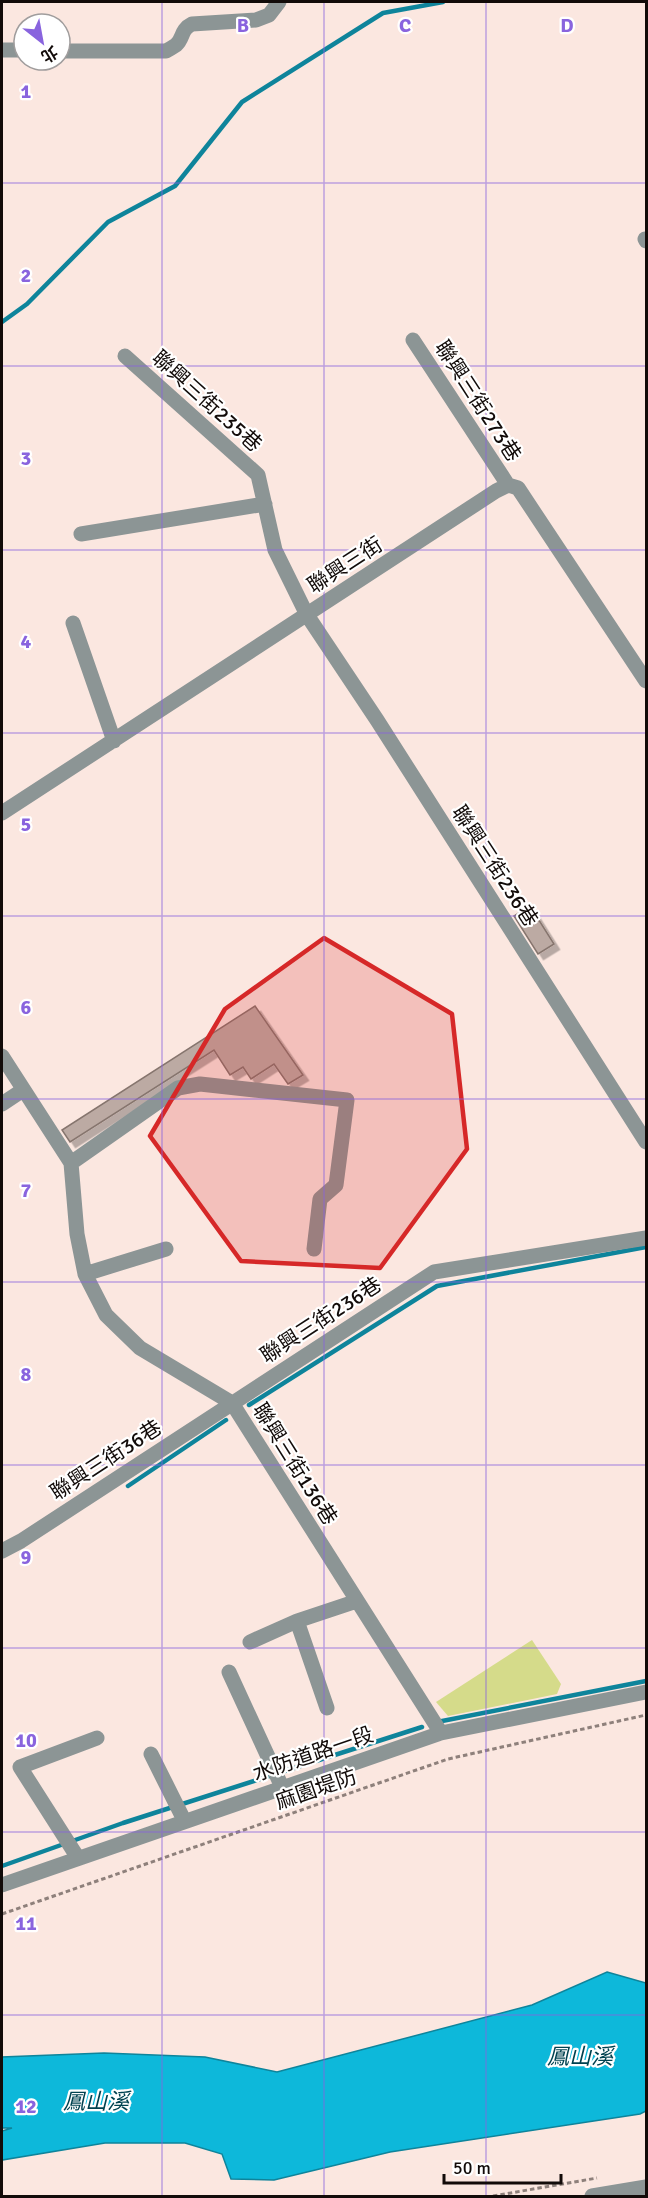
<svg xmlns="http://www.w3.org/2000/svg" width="648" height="2198" font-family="Signika,'Noto Sans TC',sans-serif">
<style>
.green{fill:#d5db8a}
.water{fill:#0db8da;stroke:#0e849b;stroke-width:1.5}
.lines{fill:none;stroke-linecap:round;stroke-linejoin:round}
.stream{stroke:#0e849b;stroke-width:4.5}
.building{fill:#bcaaa3;stroke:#86756e;stroke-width:1.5;filter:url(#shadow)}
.path{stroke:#8e807b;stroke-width:3;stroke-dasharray:4.5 3;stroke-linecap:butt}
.minor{stroke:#8c9595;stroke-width:15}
.marked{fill:#d62828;fill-opacity:0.2;stroke:#d62828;stroke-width:4.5;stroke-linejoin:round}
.grid{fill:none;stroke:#8964de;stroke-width:1.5;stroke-opacity:0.55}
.labels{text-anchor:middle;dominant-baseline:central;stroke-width:4.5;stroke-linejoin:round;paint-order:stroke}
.street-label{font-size:21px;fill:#120b09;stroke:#fff}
.water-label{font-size:22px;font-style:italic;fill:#004250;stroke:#fff}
.grid-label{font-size:20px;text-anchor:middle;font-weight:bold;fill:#8964de;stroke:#fff;stroke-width:4.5;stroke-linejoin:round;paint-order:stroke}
</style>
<defs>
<filter id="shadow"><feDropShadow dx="5.5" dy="5.5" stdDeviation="0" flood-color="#0004"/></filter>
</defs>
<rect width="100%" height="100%" fill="#fbe7e0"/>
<path class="green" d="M532,1640L561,1684L557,1694L448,1716L436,1702Z"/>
<path class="water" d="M607,1972L646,1983V2111L640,2114L390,2152L274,2180L231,2179L222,2154L185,2143H105L2,2160V2131L12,2128H2V2057L104,2053L205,2057L277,2072L532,2005Z"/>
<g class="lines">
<path class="stream" d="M2,322L27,304L108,222L175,186L242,102L383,13L443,2
M249,1405L437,1286L646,1247
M128,1486L226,1420
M437,1722L646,1681
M2,1866L123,1823L422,1727"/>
</g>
<path class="building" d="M530,906L554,944L538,954L514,916Z
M255,1006L303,1075L288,1084L274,1064L251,1079L243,1067L230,1075L214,1050L70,1142L62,1130Z"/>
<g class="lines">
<path class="path" d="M2,1914L448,1759L646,1715
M493,2196L597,2178"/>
<path class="minor" d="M2,50H24
M60,51H166C170,49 173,47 176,45C184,38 180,30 192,24L256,20L269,15L279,2
M645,239L646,241
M413,340L508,485
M125,356L258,475L275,550L307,615L377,720L646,1142
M81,534L265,504
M73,623L114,741
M2,813L496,491L508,485L518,488L646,681
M2,1056L71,1163L77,1234L85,1274L106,1315L140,1348L232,1403L441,1733
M2,1104L23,1090
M71,1163L178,1088L200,1084L347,1100L336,1185L320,1199L314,1249
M85,1274L166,1249
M2,1551L21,1541L434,1272L646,1238
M297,1621L327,1708
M250,1642L297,1621L357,1601
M229,1672L282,1787
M151,1754L184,1820
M78,1858L20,1767L97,1738
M2,1885L441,1733L646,1692
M592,2196L646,2187"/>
</g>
<path class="marked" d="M324,938L452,1014L467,1149L380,1268L241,1261L150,1136L225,1009Z"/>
<path class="grid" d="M162,2V2196M324,2V2196M486,2V2196M2,183H646M2,366H646M2,550H646M2,733H646M2,916H646M2,1099H646M2,1282H646M2,1465H646M2,1648H646M2,1832H646M2,2015H646"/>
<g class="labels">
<g class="street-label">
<text transform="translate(207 401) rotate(42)">聯興三街235巷</text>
<text transform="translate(478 401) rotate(57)">聯興三街273巷</text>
<text transform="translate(345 565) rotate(-33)">聯興三街</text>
<text transform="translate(495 866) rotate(57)">聯興三街236巷</text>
<text transform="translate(321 1320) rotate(-33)">聯興三街236巷</text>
<text transform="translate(106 1460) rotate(-33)">聯興三街36巷</text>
<text transform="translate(295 1464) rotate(58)">聯興三街136巷</text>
<text transform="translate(313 1754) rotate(-19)">水防道路一段</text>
<text transform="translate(316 1789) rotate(-19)">麻園堤防</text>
</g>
<g class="water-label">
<text x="580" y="2056">鳳山溪</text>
<text x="96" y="2101">鳳山溪</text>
</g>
</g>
<g class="grid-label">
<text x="243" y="32">B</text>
<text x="405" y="32">C</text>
<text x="567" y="32">D</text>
<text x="26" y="98">1</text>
<text x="26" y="282">2</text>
<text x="26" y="465">3</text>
<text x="26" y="648">4</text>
<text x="26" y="831">5</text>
<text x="26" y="1014">6</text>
<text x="26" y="1197">7</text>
<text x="26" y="1381">8</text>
<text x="26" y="1564">9</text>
<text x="26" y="1747">10</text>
<text x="26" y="1930">11</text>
<text x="26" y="2113">12</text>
</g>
<rect width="648" height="2198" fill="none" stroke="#120b09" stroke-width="6"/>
<g transform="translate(42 42) rotate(149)"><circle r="28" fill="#ffffff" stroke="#a09d9d" stroke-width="1.5"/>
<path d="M0-4.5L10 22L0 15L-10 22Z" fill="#8964de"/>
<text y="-9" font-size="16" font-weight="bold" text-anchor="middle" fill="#120b09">北</text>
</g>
<path d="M444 2174v9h117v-9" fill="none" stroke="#120b09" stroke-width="3"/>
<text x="453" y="2174" font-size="18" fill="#120b09" stroke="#ffffff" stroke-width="4.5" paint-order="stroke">50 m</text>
</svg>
